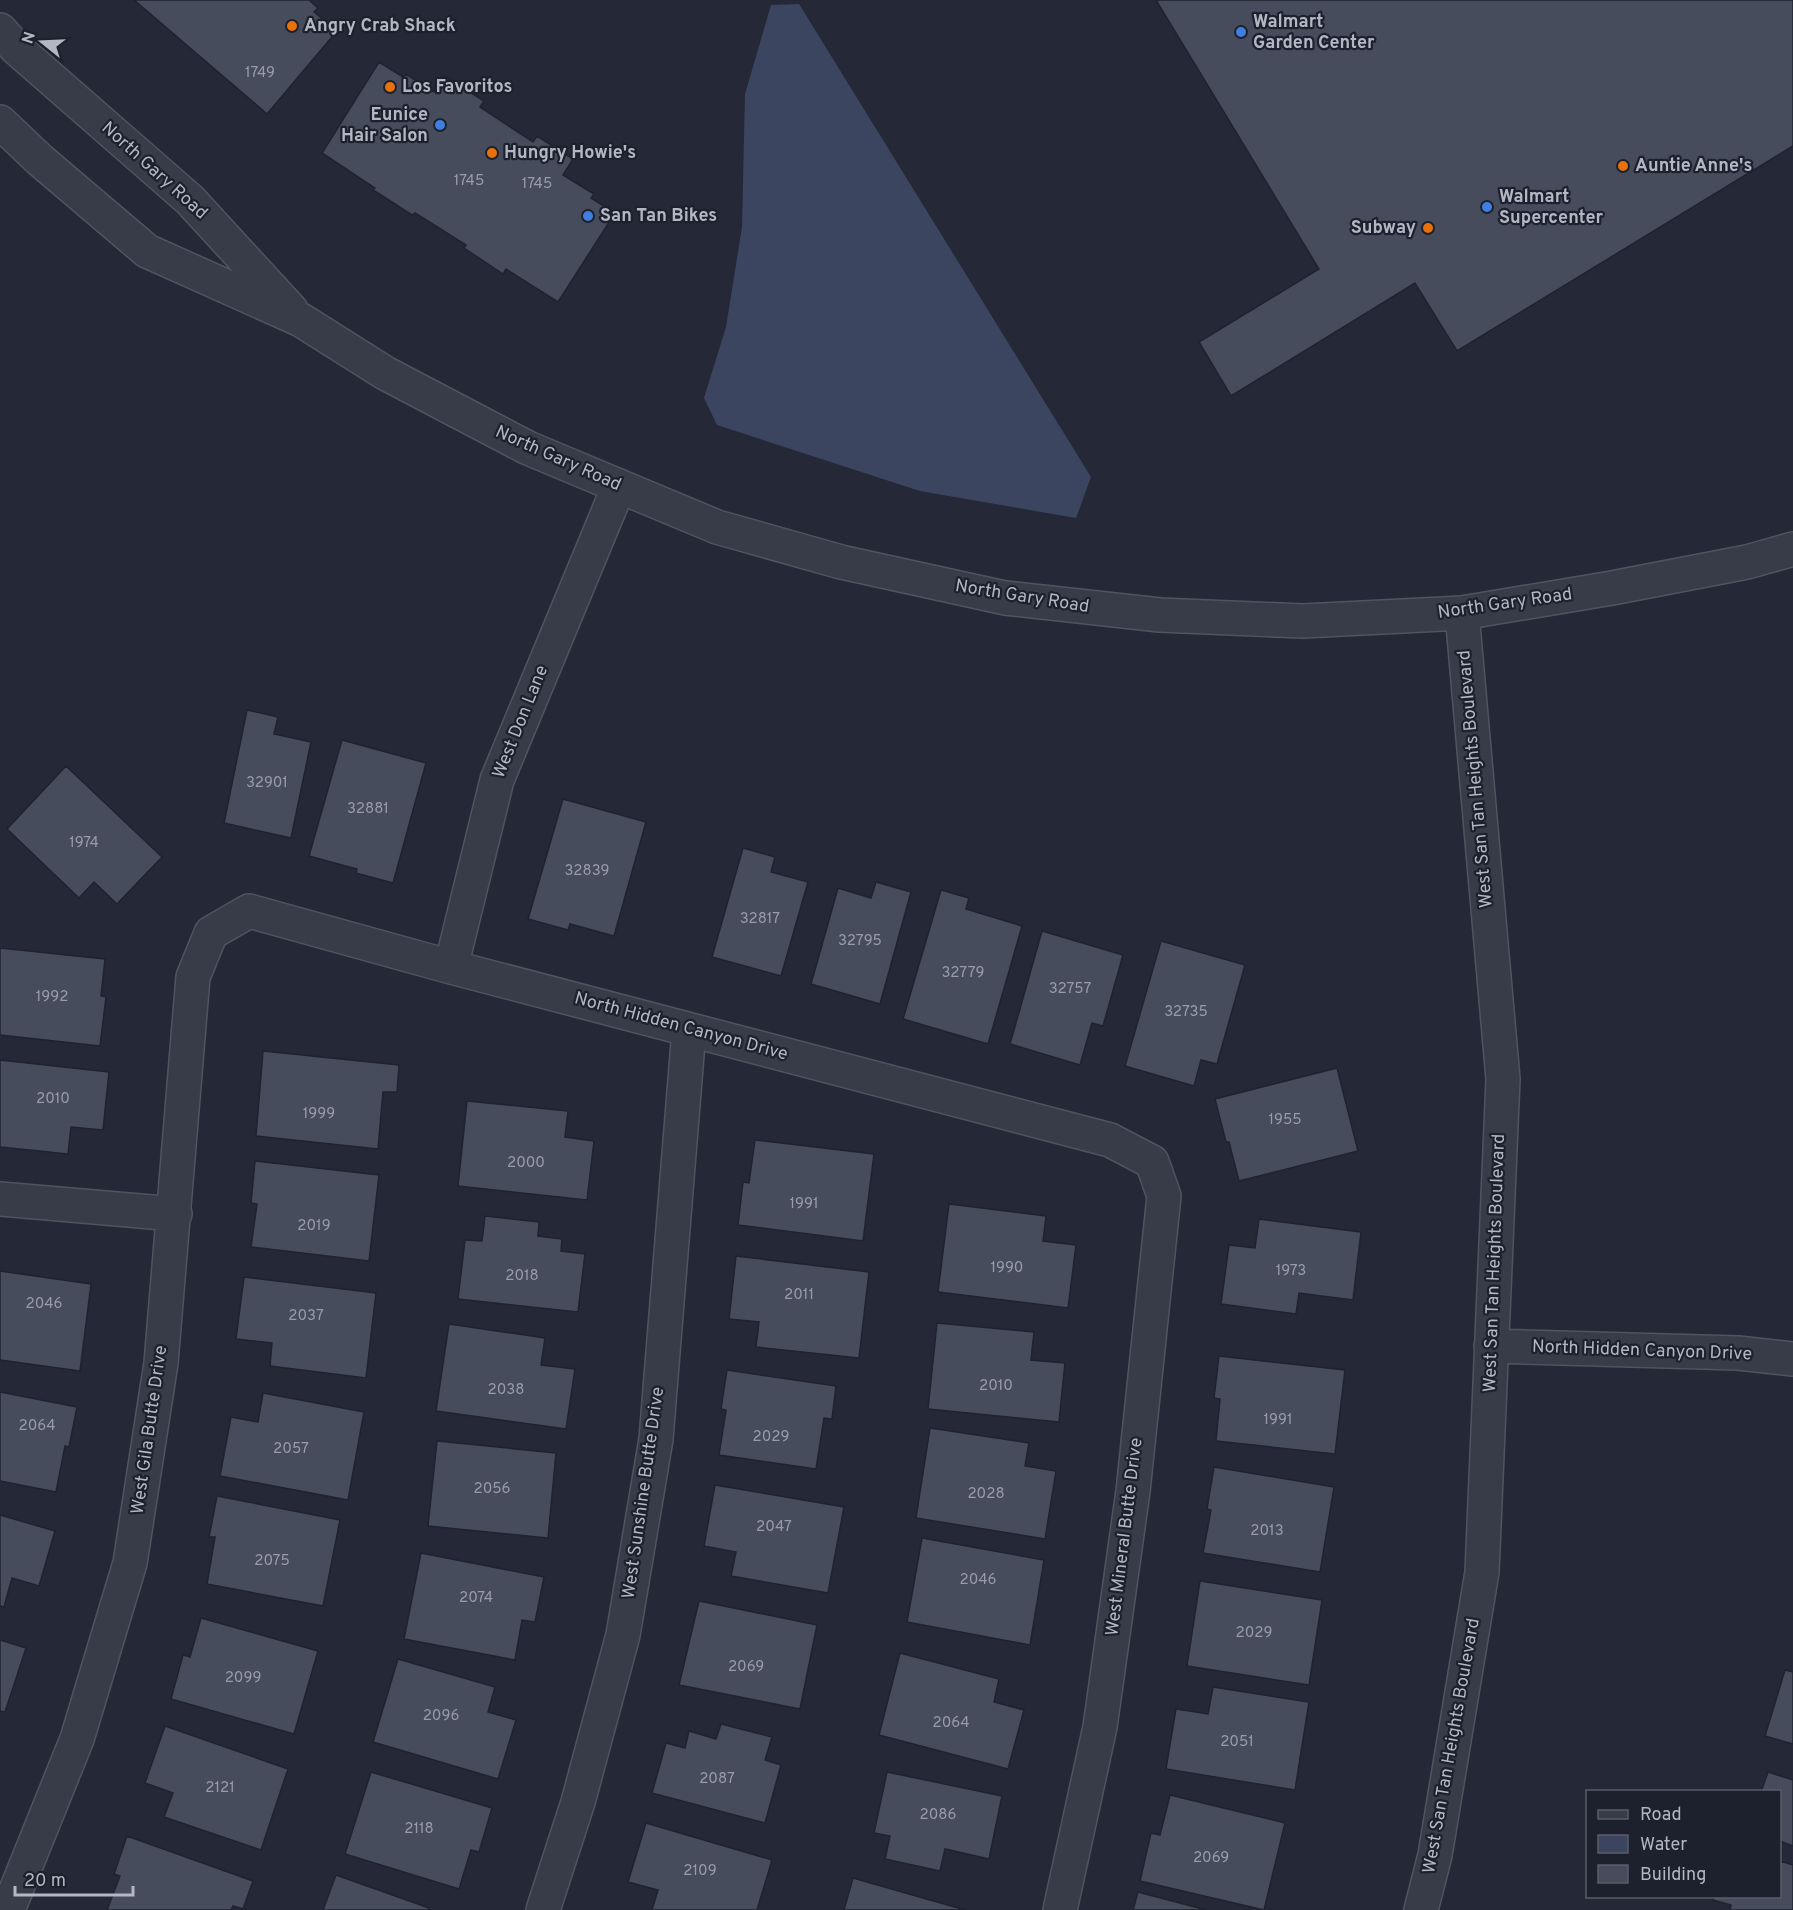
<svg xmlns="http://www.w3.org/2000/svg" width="1793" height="1910" font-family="Overpass,sans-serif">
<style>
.water{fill:#3c455f}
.building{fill:#464c5c;stroke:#1f232f;stroke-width:1.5}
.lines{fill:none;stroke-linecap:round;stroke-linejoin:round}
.minor-casing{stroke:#505460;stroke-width:36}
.minor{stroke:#383c48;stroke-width:33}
.food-dot{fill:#e8710a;stroke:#1d212d;stroke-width:2}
.shop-dot{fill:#3f7fe0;stroke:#1d212d;stroke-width:2}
.labels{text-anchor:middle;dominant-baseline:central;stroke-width:4.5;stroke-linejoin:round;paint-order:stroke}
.number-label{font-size:15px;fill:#989caa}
.poi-label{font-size:18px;font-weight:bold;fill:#b3b7c4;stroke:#1d212d;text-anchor:start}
.street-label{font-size:18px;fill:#b3b7c4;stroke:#1d212d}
</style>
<rect width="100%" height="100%" fill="#252937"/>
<path class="water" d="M799,4L1091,477L1076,518L920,491L717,425L704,398L726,327L742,227L745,94L771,5Z"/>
<path class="building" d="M134,0H309L318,8L314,12L337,31L267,114Z
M1156,0H1793V146L1457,351L1415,283L1231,396L1199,342L1319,269Z
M379,62L403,77L406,74L434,92L444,76L484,101L480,107L533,142L537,136L573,159L563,175L594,194L591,198L615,213L558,302L506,269L503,274L464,248L466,245L415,213L412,215L373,190L375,188L322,153Z
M247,710L278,717L274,734L311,742L291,838L224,823Z
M342,740L426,763L393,883L356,873L357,869L309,856Z
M66,766L162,857L117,904L94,882L79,898L7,829Z
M563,799L646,822L614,936L570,924L568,930L528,919Z
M743,848L775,857L771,872L808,882L781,976L712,957Z
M876,882L911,892L880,1004L811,984L838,888L871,898Z
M941,890L969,898L966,909L1022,926L988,1044L903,1019Z
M1042,931L1123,955L1103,1026L1092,1023L1080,1065L1010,1044Z
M1161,941L1245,965L1217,1064L1201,1060L1194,1086L1125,1066Z
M0,948L105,959L101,996L106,997L100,1046L0,1035Z
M263,1051L399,1065L397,1092H383L378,1149L256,1136Z
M0,1060L109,1072L103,1130L71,1127L68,1154L0,1147Z
M1337,1068L1358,1151L1239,1181L1229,1142H1226L1215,1099Z
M467,1101L568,1111L565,1137L594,1141L587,1200L458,1186Z
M755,1140L874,1154L863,1241L738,1225L743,1182L749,1183Z
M255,1161L379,1175L369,1261L251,1247L257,1204L251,1203Z
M949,1204L1046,1216L1043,1241L1076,1245L1068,1308L938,1292Z
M485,1216L539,1222L538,1236L562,1239L561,1251L585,1254L578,1312L458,1299L465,1240L482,1241Z
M1259,1219L1361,1232L1353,1300L1299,1293L1296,1314L1221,1304L1229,1245L1255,1248Z
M736,1256L869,1272L859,1358L756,1347L759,1322L729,1319Z
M0,1271L91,1284L80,1371L0,1360Z
M244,1277L376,1293L366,1378L270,1366L272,1343L236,1339Z
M937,1323L1034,1332L1031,1360L1065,1363L1059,1422L928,1409Z
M449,1324L545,1338L541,1365L575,1369L566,1429L436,1411Z
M1219,1356L1345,1370L1335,1454L1216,1441L1220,1399L1214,1398Z
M727,1370L836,1386L832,1419L824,1418L816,1469L719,1455L726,1410L721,1409Z
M0,1392L77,1407L69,1447L65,1446L56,1492L0,1481Z
M263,1393L364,1412L348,1500L220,1476L231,1417L258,1422Z
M930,1428L1029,1443L1025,1466L1056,1471L1045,1539L916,1518Z
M437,1441L556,1453L548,1538L428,1526Z
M1214,1467L1334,1487L1320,1572L1203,1553L1211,1510L1207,1509Z
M715,1485L844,1507L828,1593L731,1576L736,1552L704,1546Z
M217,1496L340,1520L323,1606L207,1584L215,1537H209Z
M0,1515L55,1531L39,1586L12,1578L4,1607L0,1606Z
M922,1538L1044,1560L1030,1645L907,1622Z
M421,1553L544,1577L535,1622L522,1620L515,1660L404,1639Z
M1200,1581L1322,1600L1309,1685L1187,1666Z
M699,1601L817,1625L800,1709L679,1685Z
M201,1618L318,1651L294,1734L171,1699L183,1655L190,1657Z
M0,1640L26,1648L5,1712L0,1711Z
M900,1653L999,1679L994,1702L1024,1710L1008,1769L879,1735Z
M398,1659L495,1687L488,1712L516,1720L498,1779L373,1742Z
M1785,1670L1793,1672V1744L1765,1736Z
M1213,1687L1309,1702L1295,1790L1166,1769L1176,1709L1208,1714Z
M721,1724L772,1737L765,1760L781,1765L765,1823L652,1793L666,1743L685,1748L689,1731L716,1739Z
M165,1726L288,1769L261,1850L164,1817L173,1793L145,1783Z
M371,1772L492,1808L479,1852L471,1850L459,1889L345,1854Z
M887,1772L1002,1796L989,1859L945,1849L940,1871L885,1859L890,1836L874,1833Z
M1768,1772L1793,1780V1846L1780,1841V1792H1761Z
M1170,1795L1285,1823L1264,1910L1140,1881L1151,1833L1160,1835Z
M646,1823L772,1860L757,1910H652L658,1890L628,1882Z
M127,1836L253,1881L243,1909L233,1906L231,1910H107L120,1876L114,1874Z
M1780,1861L1793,1865V1910H1730L1731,1905L1713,1900L1714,1896H1780Z
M336,1875L429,1908V1910H323Z
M853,1878L965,1910H844Z
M1138,1892L1206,1910H1133Z"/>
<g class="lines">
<g class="minor-casing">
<path id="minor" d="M0,30L16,48L190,200L291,310
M0,122L40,160L147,251L301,320L385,373L528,448L717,527L841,562L1005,598L1160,615L1303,621L1462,613L1612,588L1747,562L1793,549
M451,967L497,780L619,486
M0,1199L175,1214
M1491,1346L1738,1353L1793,1359
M8,1910L77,1739L130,1563L161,1363L193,977L211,933L249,911L451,967L1110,1140L1152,1162L1164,1196L1133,1491L1100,1727L1060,1910
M543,1910L578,1802L623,1635L656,1439L689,1030
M1421,1910L1435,1855L1482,1572L1503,1079L1462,613"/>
</g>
<use href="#minor" class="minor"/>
</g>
<g class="food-dot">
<circle cx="292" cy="26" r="6"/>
<circle cx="390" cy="87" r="6"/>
<circle cx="492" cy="153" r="6"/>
<circle cx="1623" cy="166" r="6"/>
<circle cx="1428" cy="228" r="6"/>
</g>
<g class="shop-dot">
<circle cx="1241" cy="32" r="6"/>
<circle cx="440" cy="125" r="6"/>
<circle cx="1487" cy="207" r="6"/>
<circle cx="588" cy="216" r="6"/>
</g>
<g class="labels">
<g class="number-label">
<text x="260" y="73">1749</text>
<text x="469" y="181">1745</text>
<text x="537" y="184">1745</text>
<text x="267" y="783">32901</text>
<text x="368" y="809">32881</text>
<text x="84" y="843">1974</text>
<text x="587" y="871">32839</text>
<text x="760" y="919">32817</text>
<text x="860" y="941">32795</text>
<text x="963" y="973">32779</text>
<text x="1070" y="989">32757</text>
<text x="52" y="997">1992</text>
<text x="1186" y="1012">32735</text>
<text x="53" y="1099">2010</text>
<text x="319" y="1114">1999</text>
<text x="1285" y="1120">1955</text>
<text x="526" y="1163">2000</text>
<text x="804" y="1204">1991</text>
<text x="314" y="1226">2019</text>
<text x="1007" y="1268">1990</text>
<text x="1291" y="1271">1973</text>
<text x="522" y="1276">2018</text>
<text x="799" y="1295">2011</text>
<text x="44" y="1304">2046</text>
<text x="306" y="1316">2037</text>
<text x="996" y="1386">2010</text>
<text x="506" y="1390">2038</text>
<text x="1278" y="1420">1991</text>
<text x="37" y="1426">2064</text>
<text x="771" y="1437">2029</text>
<text x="291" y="1449">2057</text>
<text x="492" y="1489">2056</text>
<text x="986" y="1494">2028</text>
<text x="774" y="1527">2047</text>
<text x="1267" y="1531">2013</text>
<text x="272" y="1561">2075</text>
<text x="978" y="1580">2046</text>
<text x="476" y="1598">2074</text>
<text x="1254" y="1633">2029</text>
<text x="746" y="1667">2069</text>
<text x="243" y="1678">2099</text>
<text x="441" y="1716">2096</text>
<text x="951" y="1723">2064</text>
<text x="1237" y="1742">2051</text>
<text x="717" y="1779">2087</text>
<text x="220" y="1788">2121</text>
<text x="938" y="1815">2086</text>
<text x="419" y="1829">2118</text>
<text x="1211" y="1858">2069</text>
<text x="700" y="1871">2109</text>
</g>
<g class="poi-label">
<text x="1253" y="22">Walmart<tspan x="1253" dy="21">Garden Center</tspan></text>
<text x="304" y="26">Angry Crab Shack</text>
<text x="402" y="87">Los Favoritos</text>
<text x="428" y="115" text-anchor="end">Eunice<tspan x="428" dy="21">Hair Salon</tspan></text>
<text x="504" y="153">Hungry Howie's</text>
<text x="1635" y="166">Auntie Anne's</text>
<text x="1499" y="197">Walmart<tspan x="1499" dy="21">Supercenter</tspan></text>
<text x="600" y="216">San Tan Bikes</text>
<text x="1416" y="228" text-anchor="end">Subway</text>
</g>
<g class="street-label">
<text transform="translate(154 171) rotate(42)">North Gary Road</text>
<text transform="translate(558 459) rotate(24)">North Gary Road</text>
<text transform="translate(1022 597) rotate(9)">North Gary Road</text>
<text transform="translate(1505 604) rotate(-8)">North Gary Road</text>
<text transform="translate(521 722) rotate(-68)">West Don Lane</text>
<text transform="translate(1476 779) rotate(-95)">West San Tan Heights Boulevard</text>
<text transform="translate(681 1027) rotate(15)">North Hidden Canyon Drive</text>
<text transform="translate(1495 1263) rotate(-88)">West San Tan Heights Boulevard</text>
<text transform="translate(1642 1351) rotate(2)">North Hidden Canyon Drive</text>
<text transform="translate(150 1430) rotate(-82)">West Gila Butte Drive</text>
<text transform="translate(644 1493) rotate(-82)">West Sunshine Butte Drive</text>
<text transform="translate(1125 1537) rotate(-83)">West Mineral Butte Drive</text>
<text transform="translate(1452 1746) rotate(-80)">West San Tan Heights Boulevard</text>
</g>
</g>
<rect x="1586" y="1790" width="195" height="108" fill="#1d212d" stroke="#595d69" stroke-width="1.5"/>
<rect x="1598" y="1810" width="30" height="9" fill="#383c48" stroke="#595d69" stroke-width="1.5"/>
<text x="1640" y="1820" font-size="18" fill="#b3b7c4">Road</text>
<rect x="1598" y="1835" width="30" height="18" fill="#3c455f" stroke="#595d69" stroke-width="1.5"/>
<text x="1640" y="1850" font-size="18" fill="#b3b7c4">Water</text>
<rect x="1598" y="1865" width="30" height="18" fill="#464c5c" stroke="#595d69" stroke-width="1.5"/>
<text x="1640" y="1880" font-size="18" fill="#b3b7c4">Building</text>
<g transform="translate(42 42) rotate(288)" stroke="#1d212d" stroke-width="4.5" paint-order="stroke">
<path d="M0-4.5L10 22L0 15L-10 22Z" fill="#b3b7c4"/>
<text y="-9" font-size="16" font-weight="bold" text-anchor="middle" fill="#b3b7c4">N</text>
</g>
<path d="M15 1886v9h118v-9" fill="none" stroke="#b3b7c4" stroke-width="3"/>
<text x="24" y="1886" font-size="18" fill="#b3b7c4" stroke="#1d212d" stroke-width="4.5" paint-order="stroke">20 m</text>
</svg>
